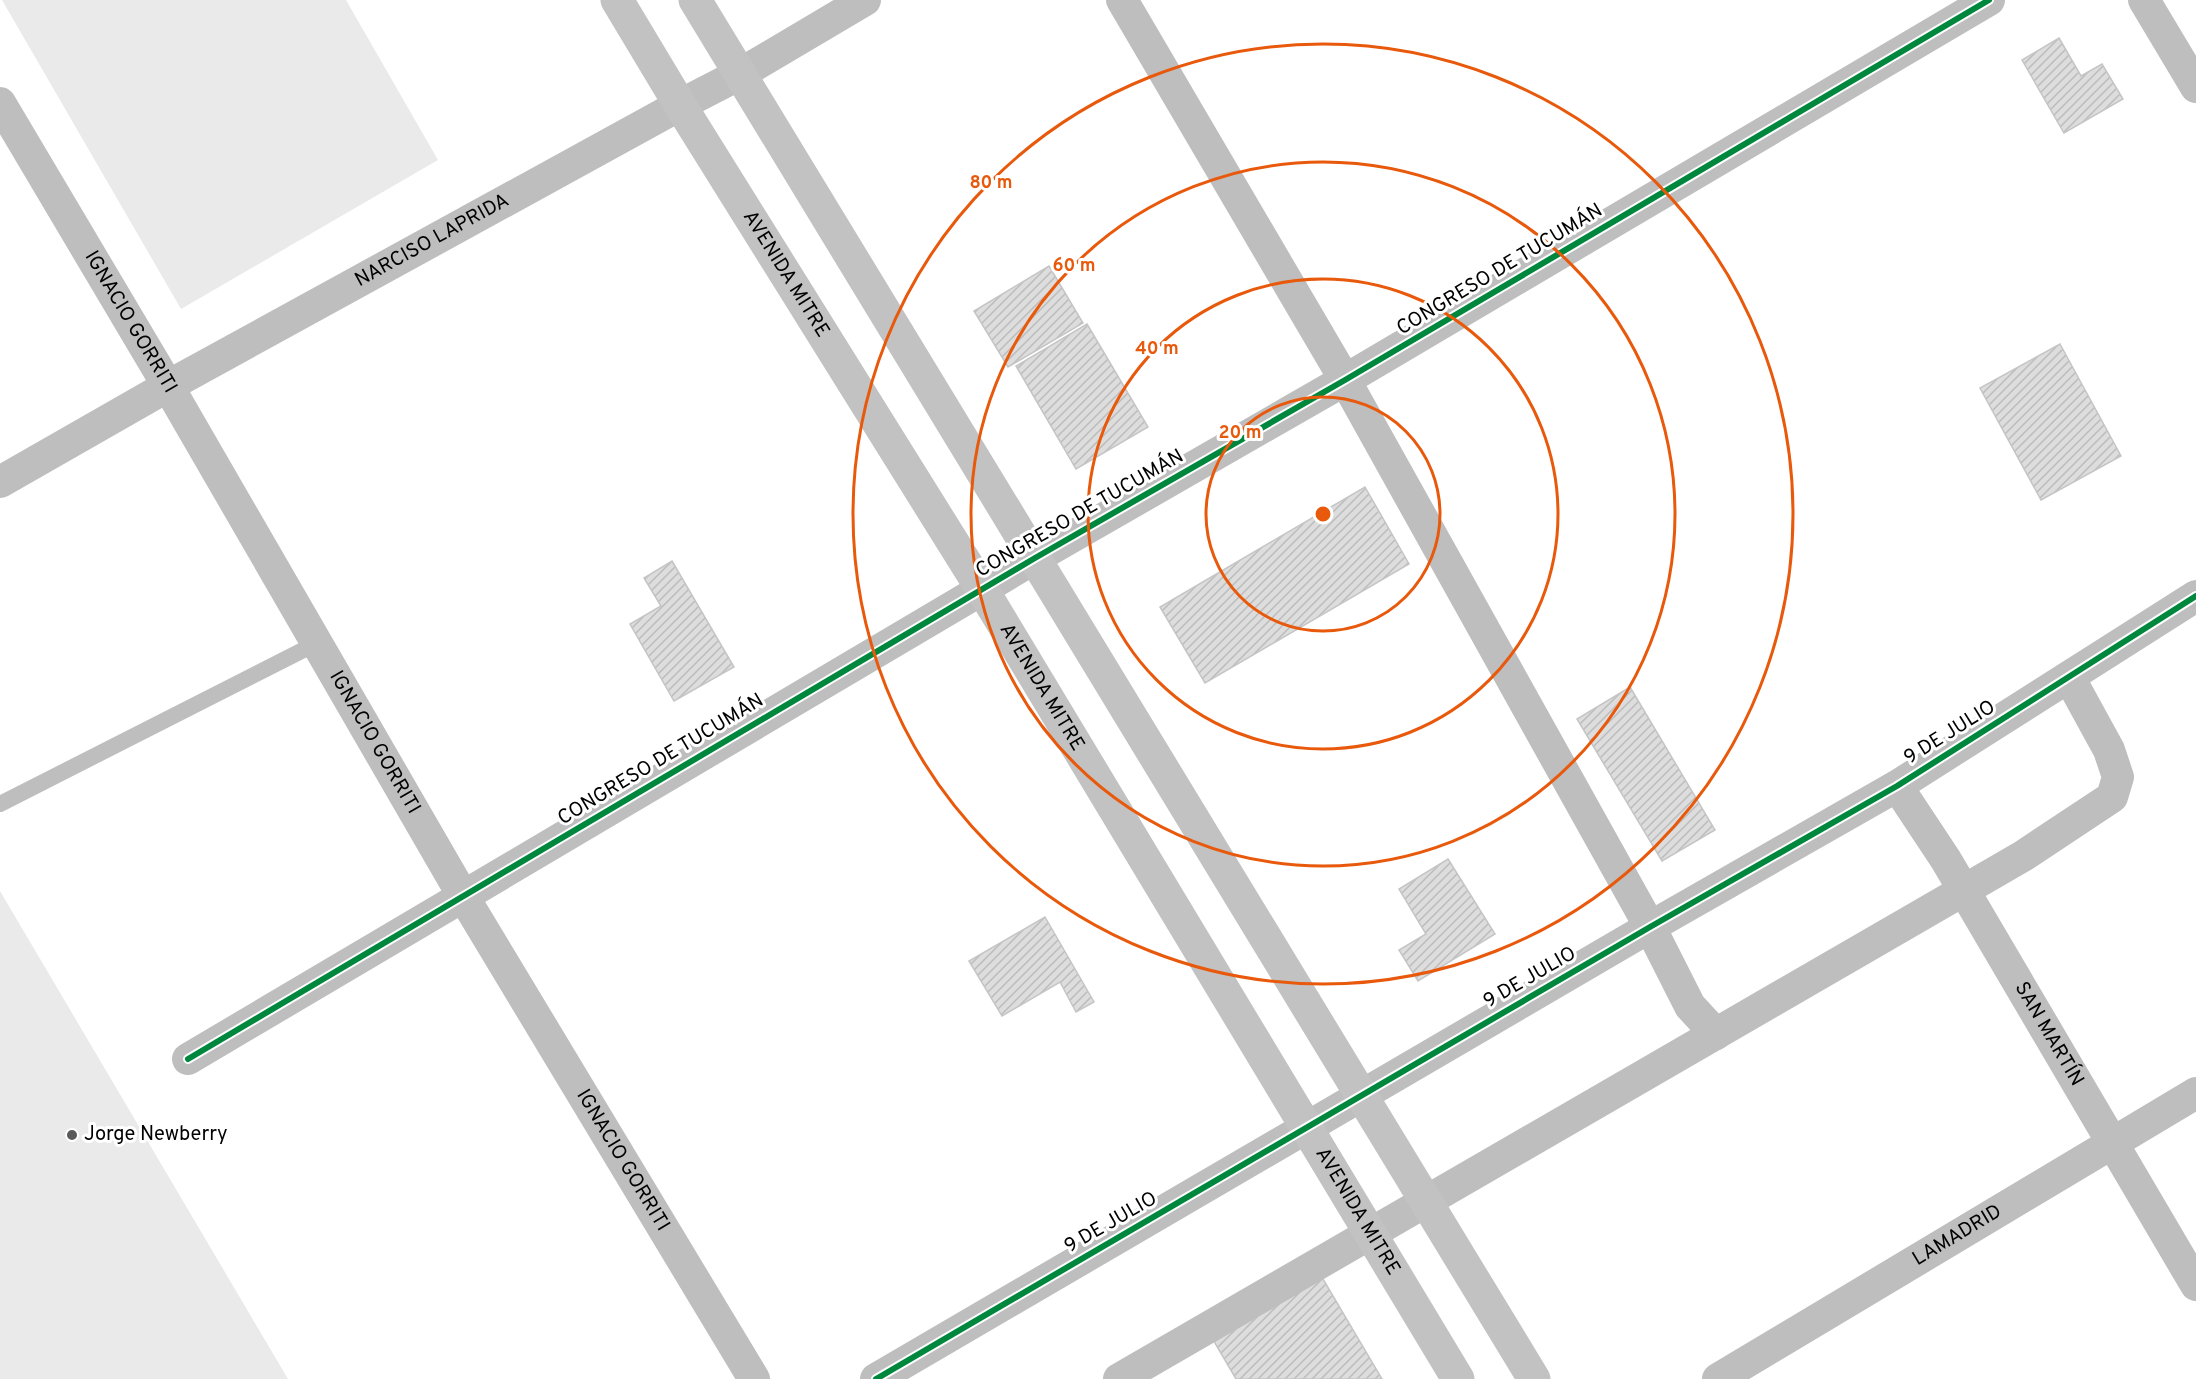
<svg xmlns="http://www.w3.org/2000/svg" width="2196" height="1379" font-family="Overpass,sans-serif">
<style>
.pitch{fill:#eaeaea}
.building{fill:url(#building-hatch);stroke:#c5c5c5;stroke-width:1.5}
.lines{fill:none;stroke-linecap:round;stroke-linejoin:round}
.lane{stroke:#bebebe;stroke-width:16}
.street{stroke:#bebebe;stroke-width:32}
.secondary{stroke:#c2c2c2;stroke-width:33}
.cycleway-casing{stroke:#fff;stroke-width:10}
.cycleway{stroke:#00873e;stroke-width:6}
.ring{fill:none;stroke:#e8590c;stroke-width:3}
.poi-dot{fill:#595959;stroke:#fff;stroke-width:2}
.labels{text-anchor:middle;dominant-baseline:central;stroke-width:6;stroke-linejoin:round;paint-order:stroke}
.street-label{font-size:20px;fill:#000;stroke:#fff}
.poi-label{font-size:20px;fill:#000;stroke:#fff;text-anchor:start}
.centre{fill:#e8590c;stroke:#fff;stroke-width:3}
.ring-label{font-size:18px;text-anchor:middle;font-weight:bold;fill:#e8590c;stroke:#fff;stroke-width:6;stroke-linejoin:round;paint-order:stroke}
</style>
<defs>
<pattern id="building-hatch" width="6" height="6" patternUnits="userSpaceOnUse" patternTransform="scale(1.5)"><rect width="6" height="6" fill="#ddd"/><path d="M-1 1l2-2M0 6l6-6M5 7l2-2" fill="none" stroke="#bcbcbc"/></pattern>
</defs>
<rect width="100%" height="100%" fill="#fff"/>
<path class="pitch" d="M2,0H346L438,160L181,309Z
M0,891L288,1379H0Z"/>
<path class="building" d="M2059,38L2081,76L2102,64L2123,99L2064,133L2022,60Z
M1049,266L1083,323L1008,367L974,311Z
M1087,324L1148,427L1076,469L1016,366Z
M2060,344L2121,456L2041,500L1980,388Z
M1365,487L1409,564L1205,683L1160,607Z
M672,561L734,667L674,701L630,624L661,606L644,578Z
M1630,687L1715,830L1662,861L1577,719Z
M1448,859L1495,934L1418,981L1399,950L1426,934L1399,889Z
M1045,917L1094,1002L1076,1012L1060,982L1002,1016L969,961Z
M1320,1274L1382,1379H1236L1212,1338Z"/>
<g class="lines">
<path class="lane" d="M0,804L317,643"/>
<g class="street">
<path d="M1122,0L1345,380L1650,927L1690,1006L1716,1034"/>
<path d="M2144,0L2196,87"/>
<path id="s1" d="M0,103L168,386L463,896L754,1379"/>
<path id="s2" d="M0,482L168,386L680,105L740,74L865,0"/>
<path id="s3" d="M1897,786L1946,860L2196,1285"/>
<path d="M188,1059L1035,558L1345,380L1989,0"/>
<path d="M876,1379L1650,927L1897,786L2196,596"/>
<path d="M1119,1379L2023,856L2112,797L2118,777L2109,750L2069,677"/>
<path id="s4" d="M1718,1379L2196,1093"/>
</g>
<g class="secondary">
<path id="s5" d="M617,0L680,105L982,589L1458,1379"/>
<path d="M695,0L1534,1379"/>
</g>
<g class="cycleway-casing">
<path id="cycleway" d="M188,1059L1035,558L1345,380L1989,0
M876,1379L1650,927L1897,786L2196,596"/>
</g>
<use href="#cycleway" class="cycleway"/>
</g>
<g class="ring">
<circle cx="1323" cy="514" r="117"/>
<circle cx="1323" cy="514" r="235"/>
<circle cx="1323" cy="514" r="352"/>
<circle cx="1323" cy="514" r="470"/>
</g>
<circle class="poi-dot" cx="72" cy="1135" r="6"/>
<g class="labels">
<g class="street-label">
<text stroke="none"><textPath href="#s2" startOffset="495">NARCISO LAPRIDA</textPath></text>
<text transform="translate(1500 270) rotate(-31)">CONGRESO DE TUCUMÁN</text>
<text stroke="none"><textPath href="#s5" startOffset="322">AVENIDA MITRE</textPath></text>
<text stroke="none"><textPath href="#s1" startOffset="255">IGNACIO GORRITI</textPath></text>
<text transform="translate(1080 514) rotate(-30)">CONGRESO DE TUCUMÁN</text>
<text stroke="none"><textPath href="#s5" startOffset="808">AVENIDA MITRE</textPath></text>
<text transform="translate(1950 733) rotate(-32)">9 DE JULIO</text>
<text stroke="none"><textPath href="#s1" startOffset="741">IGNACIO GORRITI</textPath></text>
<text transform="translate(661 760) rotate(-31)">CONGRESO DE TUCUMÁN</text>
<text transform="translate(1530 978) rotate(-30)">9 DE JULIO</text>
<text stroke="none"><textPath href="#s3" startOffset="291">SAN MARTÍN</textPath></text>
<text stroke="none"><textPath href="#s1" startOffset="1227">IGNACIO GORRITI</textPath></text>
<text stroke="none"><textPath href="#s5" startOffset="1420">AVENIDA MITRE</textPath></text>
<text transform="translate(1111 1223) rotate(-30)">9 DE JULIO</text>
<text stroke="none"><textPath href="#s4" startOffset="279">LAMADRID</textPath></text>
</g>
<g class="poi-label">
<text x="84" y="1135">Jorge Newberry</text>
</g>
</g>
<circle cx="1323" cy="514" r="9" class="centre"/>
<g class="ring-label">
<text x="991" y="188">80 m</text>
<text x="1074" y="271">60 m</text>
<text x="1157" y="354">40 m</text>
<text x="1240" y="438">20 m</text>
</g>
</svg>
